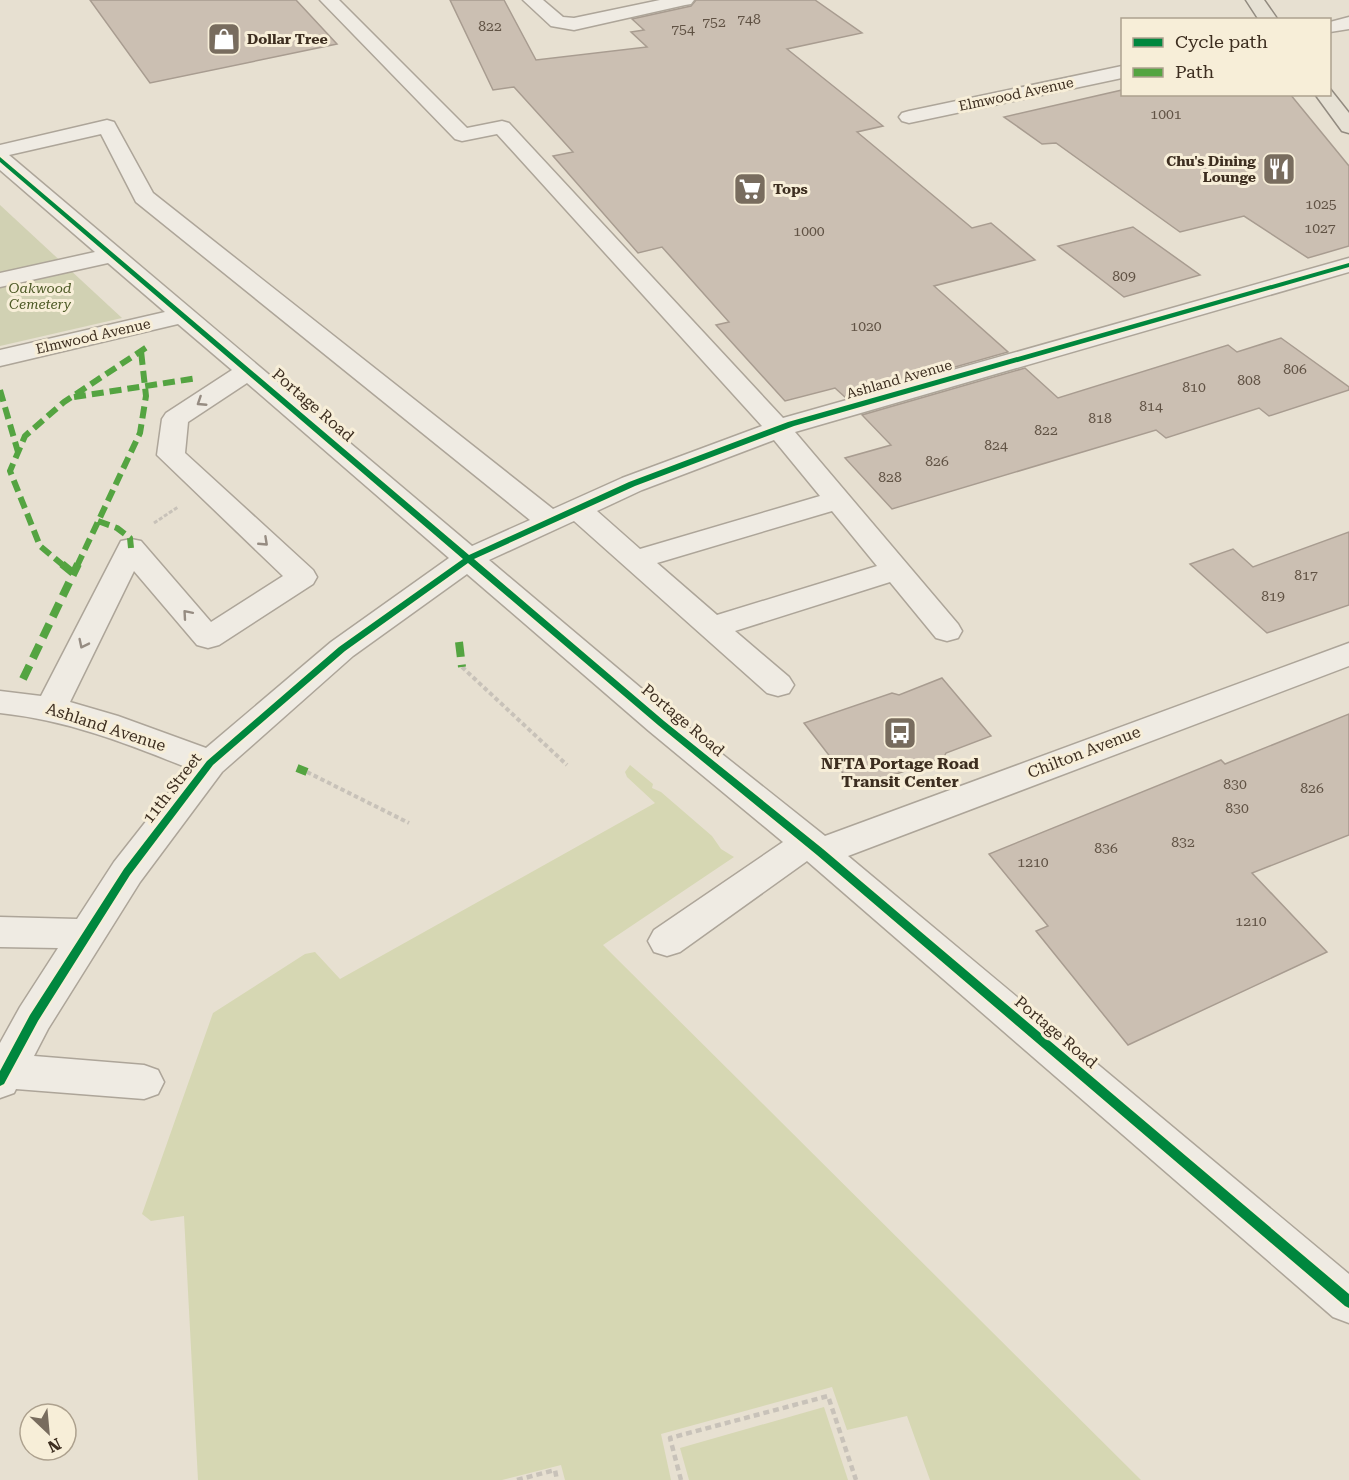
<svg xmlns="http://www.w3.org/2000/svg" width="1349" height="1480" font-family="'Roboto Serif',serif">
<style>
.green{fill:#d6d7b3}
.cemetery{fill:#d1d1b3}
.building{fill:#cbbfb2;stroke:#a89c90;stroke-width:1.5}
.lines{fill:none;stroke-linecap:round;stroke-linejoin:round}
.minor-casing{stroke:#ada599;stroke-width:3}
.major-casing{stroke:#928b80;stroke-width:3}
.path-far2{stroke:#c8c2b9;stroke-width:3;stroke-dasharray:4 2;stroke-linecap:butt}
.path-far1{stroke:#c8c2b9;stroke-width:4;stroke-dasharray:4.5 3;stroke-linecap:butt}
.path{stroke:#c8c2b9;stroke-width:4.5;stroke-dasharray:6 4;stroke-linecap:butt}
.minor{fill:#efebe3;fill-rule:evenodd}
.major{fill:#e6e1d4;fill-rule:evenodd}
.quiet-far1{stroke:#54a441;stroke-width:6;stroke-dasharray:12 6;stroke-linecap:butt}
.quiet{stroke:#54a441;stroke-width:8;stroke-dasharray:15 8;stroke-linecap:butt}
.cycleway-casing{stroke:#f7eed8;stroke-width:4}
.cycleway{fill:#00873e;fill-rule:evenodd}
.oneway{stroke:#968c82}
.labels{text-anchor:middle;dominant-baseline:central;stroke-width:6;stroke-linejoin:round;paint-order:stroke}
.number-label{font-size:14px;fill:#605244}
.far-poi-label{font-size:14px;font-weight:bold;fill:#3d2e20;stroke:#f7eed8;text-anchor:start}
.far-street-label{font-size:14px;fill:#3d2e20;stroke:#f7eed8}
.far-park-label{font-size:14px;font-style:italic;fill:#4d5a26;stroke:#f7eed8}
.street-label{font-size:16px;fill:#3d2e20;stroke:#f7eed8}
.poi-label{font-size:16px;font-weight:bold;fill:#3d2e20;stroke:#f7eed8}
</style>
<rect width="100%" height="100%" fill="#e7e0d1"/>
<path class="green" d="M630,765L653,784L652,788L661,792L712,836L721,849L734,857L603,945L1141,1480H930L907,1416L847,1430L832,1387L661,1434L671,1480H565L561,1465L502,1480H198L184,1216L151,1221L142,1214L213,1013L305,954L315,952L340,979L655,803L627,777L625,772Z
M824,1407L848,1480H689L680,1448Z"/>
<path class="cemetery" d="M0,205L122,318L0,346Z"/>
<path class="building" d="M90,0H296L337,44L150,83Z
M450,0H504L536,60L647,47L631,32L644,30L632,19L691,6L696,0H815L862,33L787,49L883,126L857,132L972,228L991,223L1035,260L934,286L1008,352L846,398L835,388L785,401L716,325L729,322L662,247L638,253L553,156L573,152L514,87L493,90Z
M1122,90V94H1290L1349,166V246L1308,258L1244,216L1180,232L1056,143L1042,144L1004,117Z
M1133,227L1200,275L1124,297L1058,246Z
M1281,338L1349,387V390L1269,416L1259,408L1166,438L1156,430L892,509L845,458L891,445L862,415L1025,368L1058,398L1228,345L1237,352Z
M1349,532V605L1267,633L1190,564L1233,549L1253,567Z
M942,678L991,736L946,753L944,757L863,786L849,781L804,723L892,693L899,695Z
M1349,714V835L1252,873L1327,952L1128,1045L1036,931L1048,926L989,854L1221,760L1225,764Z"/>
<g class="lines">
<g class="minor-casing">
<path id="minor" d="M320,0H339L467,128L502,121L509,123L783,418L1349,258V272L795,432L958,624L962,631L958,638L947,641L936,638L890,582L735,631L789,677L794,685L789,693L778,696L767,693L574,521L489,560L673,715L825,836L1349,643V666L848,856L1349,1274V1323L1333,1317L807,861L680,952L667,956L654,952L648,941L654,930L783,842L649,731L467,574L353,656L222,772L140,882L48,1029L34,1056L144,1065L158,1070L164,1082L158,1094L144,1099L16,1089L14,1093L0,1098V1043L20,1007L58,948L0,947V917L77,919L114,862L188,768C126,743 67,720 0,713V691L41,696L121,541L131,539L141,541L211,622L283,576L157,455L162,419L166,413L232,370L178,324L0,366V350L165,312L108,263L0,287V273L95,252L0,170V145L107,120L114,122L153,193L553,509L622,478L762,426L497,134L462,141L455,139ZM101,134L136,202L530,520L472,546L9,155ZM247,383L449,558L331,642L206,748L118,716L70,702L134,571L197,645L208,648L219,645L313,584L317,577L313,570L185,453L188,422ZM774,440L820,496L640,549L597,511L642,490ZM832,511L877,566L717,615L657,563Z
M523,0H543L563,17L574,18L660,0H694L691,4L685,5L574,30L551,26Z
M1349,17V29L1330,32V22Z
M1122,66V78L909,123L902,121L899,117L902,113L909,111Z"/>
</g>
<g class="major-casing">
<path id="major" d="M1246,0H1264L1278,20H1259Z
M1330,89L1349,113V133L1342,131L1315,94H1330Z"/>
</g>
<path class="path-far2" d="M154,523L178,507"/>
<path class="path-far1" d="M462,667L567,765
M307,772L409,823"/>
<path class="path" d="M517,1480L555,1470L557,1480
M681,1480L670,1438L828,1396L856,1480"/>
<use href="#minor" class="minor"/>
<use href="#major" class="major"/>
<path class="quiet-far1" d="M0,390L18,452
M74,397L198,378
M98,521L117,528L130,538L131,548
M64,566L40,546L10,471L25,436L64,402L150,345
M77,566L140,433L146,396L141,351"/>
<path class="quiet" d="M62,564L73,573
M459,642L462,667
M23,679L78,564
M297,768L307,772"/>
<g class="cycleway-casing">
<path id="cycleway" d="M0,157L469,555L629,482L788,422L1349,263V267L794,426L635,486L474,559L664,721L823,849L1349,1294V1308L1345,1306L817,855L658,725L468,563L345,651L213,765L130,875L38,1021L4,1084L0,1086V1071L30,1015L124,869L207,761L339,647L463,559L0,162Z"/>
</g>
<use href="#cycleway" class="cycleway"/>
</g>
<defs><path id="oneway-chevron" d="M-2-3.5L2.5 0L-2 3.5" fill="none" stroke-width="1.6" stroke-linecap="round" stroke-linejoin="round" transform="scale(1.5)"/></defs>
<g class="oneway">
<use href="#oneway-chevron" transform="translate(201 402) rotate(147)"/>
<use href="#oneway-chevron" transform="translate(264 542) rotate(43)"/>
<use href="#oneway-chevron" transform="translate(187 614) rotate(-131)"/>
<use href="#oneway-chevron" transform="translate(83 644) rotate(116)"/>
</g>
<defs>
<g id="shop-square" transform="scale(1.725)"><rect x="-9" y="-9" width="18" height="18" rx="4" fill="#786c5e" stroke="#f7eed8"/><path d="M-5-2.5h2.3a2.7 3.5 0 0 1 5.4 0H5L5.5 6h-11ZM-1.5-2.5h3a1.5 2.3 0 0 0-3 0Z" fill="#fff"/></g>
<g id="restaurant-square" transform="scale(1.725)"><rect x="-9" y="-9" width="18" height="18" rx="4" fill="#786c5e" stroke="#f7eed8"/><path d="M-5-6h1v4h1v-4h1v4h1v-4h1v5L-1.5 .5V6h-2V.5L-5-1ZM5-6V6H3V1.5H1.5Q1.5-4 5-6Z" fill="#fff"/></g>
<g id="supermarket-square" transform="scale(1.725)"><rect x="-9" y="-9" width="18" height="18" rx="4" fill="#786c5e" stroke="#f7eed8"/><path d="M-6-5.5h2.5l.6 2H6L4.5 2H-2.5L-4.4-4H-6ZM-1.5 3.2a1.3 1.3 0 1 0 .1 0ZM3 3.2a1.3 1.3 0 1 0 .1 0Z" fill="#fff"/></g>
<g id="bus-square" transform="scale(1.725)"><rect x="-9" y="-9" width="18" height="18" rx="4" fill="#786c5e" stroke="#f7eed8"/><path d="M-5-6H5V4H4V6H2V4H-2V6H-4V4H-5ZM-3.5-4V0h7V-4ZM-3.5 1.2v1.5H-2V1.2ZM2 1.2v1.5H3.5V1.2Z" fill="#fff"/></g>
</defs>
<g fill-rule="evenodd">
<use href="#shop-square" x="224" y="39"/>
<use href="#restaurant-square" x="1279" y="169"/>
<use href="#supermarket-square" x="750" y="189"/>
<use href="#bus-square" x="900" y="733"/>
</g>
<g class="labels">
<g class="number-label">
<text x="749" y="19">748</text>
<text x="714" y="22">752</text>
<text x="490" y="26">822</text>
<text x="683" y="29">754</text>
<text x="1166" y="114">1001</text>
<text x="1321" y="204">1025</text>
<text x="1320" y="228">1027</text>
<text x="809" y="231">1000</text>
<text x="1124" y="276">809</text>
<text x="866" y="326">1020</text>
<text x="1295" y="369">806</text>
<text x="1249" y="380">808</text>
<text x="1194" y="387">810</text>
<text x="1151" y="406">814</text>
<text x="1100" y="418">818</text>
<text x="1046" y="430">822</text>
<text x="996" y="445">824</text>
<text x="937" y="461">826</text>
<text x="890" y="477">828</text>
<text x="1306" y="575">817</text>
<text x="1273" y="596">819</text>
<text x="1235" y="784">830</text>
<text x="1312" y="788">826</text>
<text x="1237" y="808">830</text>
<text x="1183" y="842">832</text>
<text x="1106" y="848">836</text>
<text x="1033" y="862">1210</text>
<text x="1251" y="921">1210</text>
</g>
<g class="far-poi-label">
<text x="247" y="39">Dollar Tree</text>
<text x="1256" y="161" text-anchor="end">Chu's Dining<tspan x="1256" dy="16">Lounge</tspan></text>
<text x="773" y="189">Tops</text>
</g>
<g class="far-street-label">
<text transform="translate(1016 94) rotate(-12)">Elmwood Avenue</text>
<text transform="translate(93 336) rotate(-13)">Elmwood Avenue</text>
<text transform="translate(899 379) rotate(-16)">Ashland Avenue</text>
</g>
<g class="far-park-label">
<text x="40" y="288">Oakwood<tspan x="40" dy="16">Cemetery</tspan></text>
</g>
<g class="street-label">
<text transform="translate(313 405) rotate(41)">Portage Road</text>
<text transform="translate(683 720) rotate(40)">Portage Road</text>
<text transform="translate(106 727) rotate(18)">Ashland Avenue</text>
<text transform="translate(1084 752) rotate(-21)">Chilton Avenue</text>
<text transform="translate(172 788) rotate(-52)">11th Street</text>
<text transform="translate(1056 1032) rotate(40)">Portage Road</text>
</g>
<g class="poi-label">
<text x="900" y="763">NFTA Portage Road<tspan x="900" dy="18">Transit Center</tspan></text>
</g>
</g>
<rect x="1121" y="18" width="210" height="78" fill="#f7eed8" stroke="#ada18e" stroke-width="1.5"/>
<rect x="1133" y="38" width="30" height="9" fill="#00873e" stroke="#ada18e" stroke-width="1.5"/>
<text x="1175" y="48" font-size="18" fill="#3d2e20">Cycle path</text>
<rect x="1133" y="68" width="30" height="9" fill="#54a441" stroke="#ada18e" stroke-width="1.5"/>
<text x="1175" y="78" font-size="18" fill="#3d2e20">Path</text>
<g transform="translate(48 1432) rotate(154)"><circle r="28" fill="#f7eed8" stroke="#ada18e" stroke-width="1.5"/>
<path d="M0-4.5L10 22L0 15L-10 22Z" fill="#786c5e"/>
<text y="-9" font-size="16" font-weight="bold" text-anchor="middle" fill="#3d2e20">N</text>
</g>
</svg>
